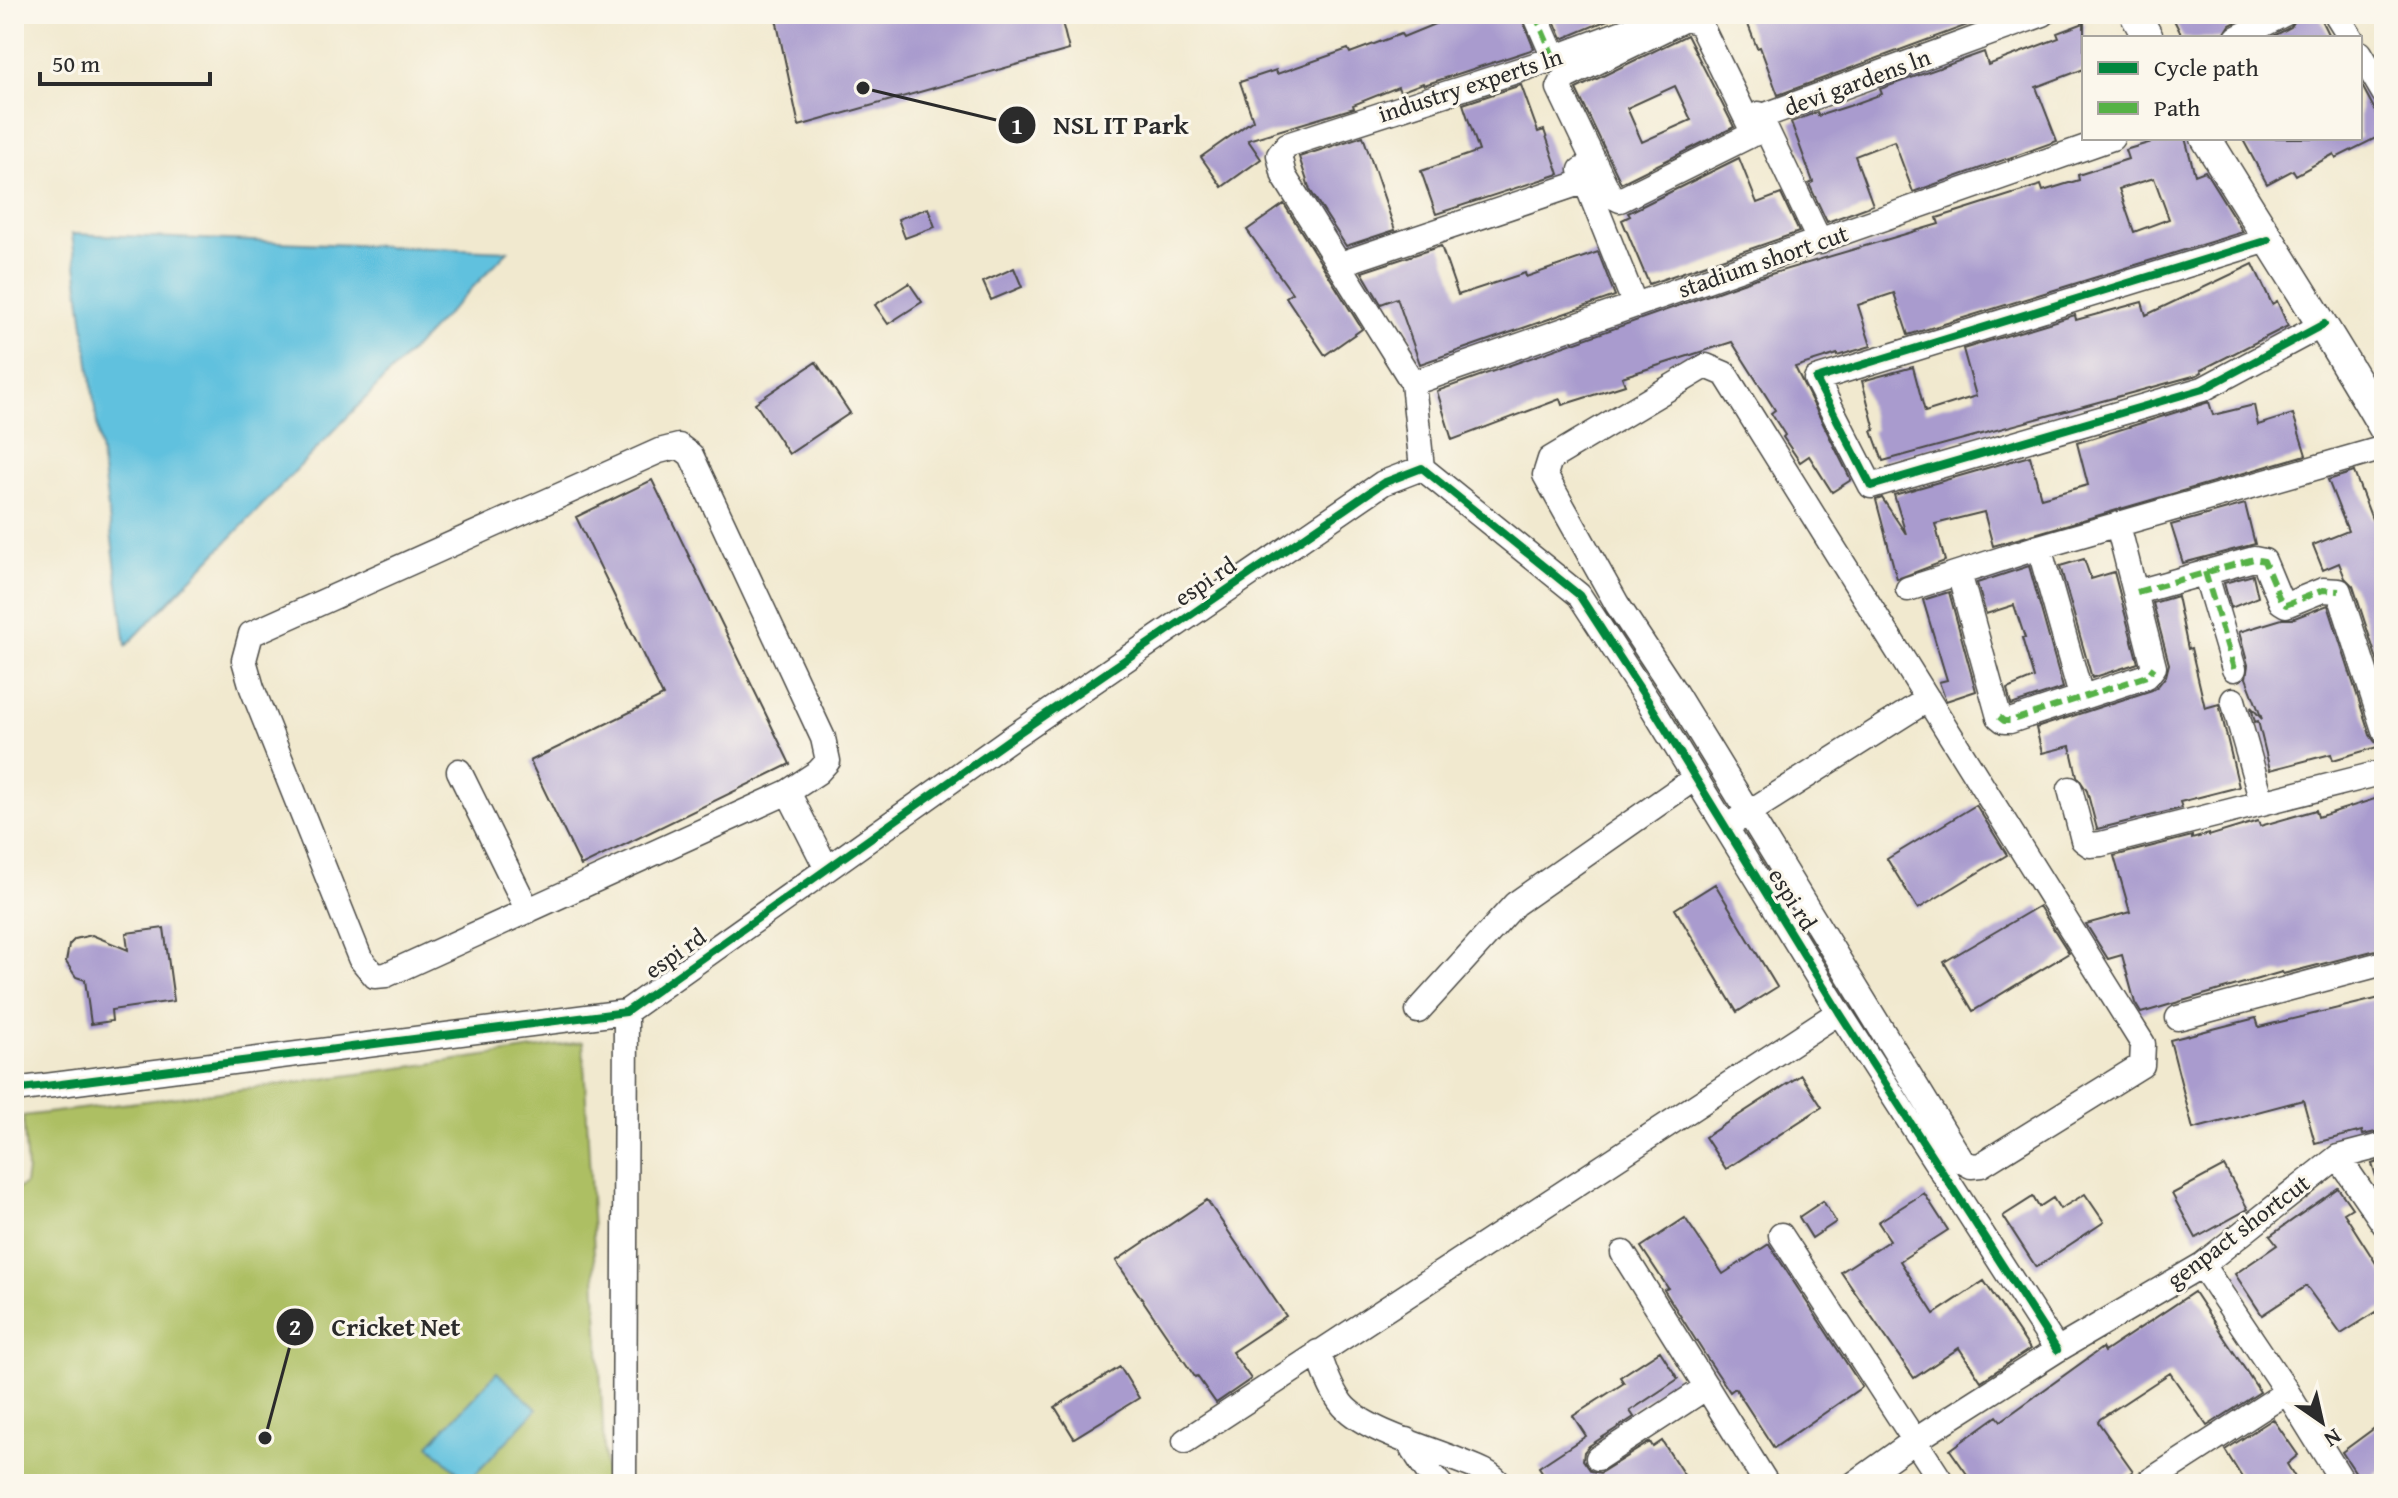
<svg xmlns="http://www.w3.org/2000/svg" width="2398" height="1498" font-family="'Gentium Book Plus',serif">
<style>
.green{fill:#adbf63;stroke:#6c7547;stroke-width:2}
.water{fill:#60c1de;stroke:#467684;stroke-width:2}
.building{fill:#a99bce;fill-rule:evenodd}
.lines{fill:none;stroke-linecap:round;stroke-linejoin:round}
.minor-casing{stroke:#494844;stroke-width:27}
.tertiary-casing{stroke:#494844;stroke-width:33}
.minor{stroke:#fff;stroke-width:24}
.tertiary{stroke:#fff;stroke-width:30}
.quiet{stroke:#56b246;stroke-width:6;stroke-dasharray:12 6;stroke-linecap:butt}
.cycleway-casing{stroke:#fbf7ec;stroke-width:13}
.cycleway{stroke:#00873e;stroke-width:8}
.labels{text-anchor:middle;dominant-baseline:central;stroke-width:6;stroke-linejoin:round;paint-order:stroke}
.street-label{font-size:24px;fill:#2b2b2b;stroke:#fbf7ec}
.leader{fill:none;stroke:#2b2b2b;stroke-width:3}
.callout-dot{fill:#2b2b2b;stroke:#fbf7ec;stroke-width:3}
.mark-label{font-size:24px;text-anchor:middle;font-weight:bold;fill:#fff}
.callout-label{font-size:26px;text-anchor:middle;font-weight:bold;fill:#2b2b2b;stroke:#fbf7ec;stroke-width:6;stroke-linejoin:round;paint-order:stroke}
</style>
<rect width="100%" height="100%" fill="#fbf7ec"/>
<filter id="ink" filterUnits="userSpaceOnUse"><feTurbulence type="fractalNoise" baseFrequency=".0125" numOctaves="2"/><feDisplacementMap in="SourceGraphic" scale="16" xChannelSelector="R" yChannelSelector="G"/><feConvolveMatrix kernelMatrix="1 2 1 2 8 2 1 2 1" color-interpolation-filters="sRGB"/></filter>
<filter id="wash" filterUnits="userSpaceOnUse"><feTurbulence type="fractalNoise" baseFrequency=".006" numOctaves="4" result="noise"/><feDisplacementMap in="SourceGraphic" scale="32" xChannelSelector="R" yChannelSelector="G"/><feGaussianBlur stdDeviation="1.8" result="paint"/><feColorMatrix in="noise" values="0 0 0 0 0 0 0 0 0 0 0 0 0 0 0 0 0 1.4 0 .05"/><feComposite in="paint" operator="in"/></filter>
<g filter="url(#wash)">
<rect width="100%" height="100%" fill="#f1e9cf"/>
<path class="green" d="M583,1042L606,1484H14V1191L25,1184L27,1170L23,1116L302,1082Z"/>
<path class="water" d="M72,234L508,251L126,646Z
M497,1372L537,1409L468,1482L429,1445Z"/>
<g id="blocks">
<path class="building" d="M775,14H1060L1069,50L799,126Z
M1459,14H1520L1534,49L1424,85L1423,83L1400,92L1398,87L1353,105L1354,108L1248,140L1261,159L1222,187L1201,157L1253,120L1240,82L1276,70L1277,74L1348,49L1350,53L1401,34L1403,37Z
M1551,14H1622L1562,39Z
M1744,14H1970L1973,23L1778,95L1760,47L1757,48Z
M2171,14H2251L2230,25L2222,38H2183Z
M2299,14H2318L2330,38H2270L2291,27Z
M2084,23V69L2036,87L2057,141L1913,192L1894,141L1855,156L1873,205L1827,222L1809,184L1813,182L1791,122L1817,112L1818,116L1849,106L1882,94L1880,89L1984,52L1988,65L2059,38L2057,33Z
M1687,35L1734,127L1621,183L1576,89ZM1675,86L1691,120L1642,142L1627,108Z
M2360,82L2384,127V134L2336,158L2334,154L2296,175L2293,170L2267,184L2242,138H2360Z
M1521,85L1538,132L1544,130L1559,174L1436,214L1421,171L1479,151L1463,104Z
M1363,136L1395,230L1346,246L1310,190L1299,157Z
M2165,138H2185L2195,175L2205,171L2243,232L1908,335L1894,293L1858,305L1871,346L1837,356V354L1795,367L1851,480L1832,492L1809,456L1800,462L1783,437L1785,435L1771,413L1775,410L1732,342L1622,377L1625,385L1562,405L1560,399L1452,440L1437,391L1754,279L1939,224L1937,218L2041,185L2043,191L2079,180L2078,175L2128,159L2125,150ZM2154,178L2169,219L2134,232L2119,189Z
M1739,158L1757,203L1781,194L1799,232L1649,284L1622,220L1630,216L1628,213Z
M1284,204L1362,329L1325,355L1286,297L1292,293L1247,230Z
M928,208L935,227L905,238L898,219Z
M1441,246L1458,295L1525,273L1526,277L1598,252L1615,296L1420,364L1397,298L1381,304L1362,272Z
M2253,264L2272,304L2277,301L2288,326L2201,370L2202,372L2197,375L1883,461L1872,431L1875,430L1862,381L1913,367L1925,412L1976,396L1963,349L2075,315L2076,320L2142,302L2146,315Z
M1014,268L1022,287L991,300L983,282Z
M909,283L922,302L888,324L875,305Z
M816,362L850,413L789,454L755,403Z
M2209,402L2213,415L2254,405L2258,425L2293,414L2306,455L1993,546L1984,512L1935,524L1945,561L1897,579L1876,500L1882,498L1906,534L1894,495L2001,464L2030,456L2041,498L2088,485L2077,443Z
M2354,472L2372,519L2384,513V681L2353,586L2345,578L2339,563L2323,570L2313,545L2348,531L2328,480Z
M652,480L790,764L581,866L530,761L663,696L576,517Z
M2245,504L2255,544L2183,563L2171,525Z
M2084,559L2091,579L2114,572L2138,663L2092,678L2060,566Z
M2029,566L2063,688L2011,705L2007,689L2034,678L2022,638H2025L2014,605L1986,614L1977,583Z
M2253,575L2258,597L2231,608L2224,583Z
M1949,592L1976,691L1946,701L1939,682L1947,680L1923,600Z
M2177,596L2188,649L2191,648L2205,708L2219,704L2239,787L2180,802L2182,808L2097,829L2087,791L2077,776L2070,746L2042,753L2036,728L2152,690L2158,686L2166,676L2169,664L2153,603Z
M2328,605L2370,735L2375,742L2384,745L2333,760L2331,754L2270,770L2258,721L2255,722L2251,707L2262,719L2246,678L2248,665L2239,632L2282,619H2292Z
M2384,796V948L2283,974L2282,972L2141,1013L2135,1003L2122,955L2108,959L2086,924L2130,912L2114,856L2192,836V839L2209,834V836L2258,821L2260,826L2316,810L2318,817Z
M1976,805L2007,855L1918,909L1887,859Z
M1715,884L1777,987L1737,1012L1675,909Z
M2039,906L2069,953L1973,1011L1944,962Z
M164,928L174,1001L111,1010L112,1021L91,1024L85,980L76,977L66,962L69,945L75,939L92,935L128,950L126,933Z
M2384,997V1130L2363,1135L2362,1131L2315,1143L2303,1100L2193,1129L2170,1040L2256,1018L2259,1027Z
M1801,1075L1822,1107L1726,1169L1705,1137Z
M2384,1160V1187L2380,1188L2372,1164Z
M2224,1166L2248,1209L2196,1238L2172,1194Z
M2338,1188L2352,1208L2344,1213L2384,1276V1307L2341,1334L2306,1286L2262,1315L2235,1274L2277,1245L2270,1236Z
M1924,1193L1948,1230L1900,1261L1934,1314L1984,1281L2030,1349L1981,1381L1959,1348L1914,1378L1841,1272L1890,1240L1878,1222Z
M2085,1194L2104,1222L2036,1267L2003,1216L2033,1197L2039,1207L2053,1198L2060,1209Z
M1207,1200L1286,1316L1232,1352L1251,1379L1216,1403L1197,1376L1195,1377L1116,1261Z
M1823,1201L1836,1222L1812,1238L1799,1217Z
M1685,1218L1723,1274L1769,1244L1862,1387L1774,1448L1735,1388L1730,1392L1707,1358L1664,1290L1668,1288L1641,1247Z
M2194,1292L2260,1392L2207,1426L2170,1373L2100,1419L2098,1422L2133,1471L2115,1484H1974L1950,1450L1997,1416L2001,1421L2102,1348L2104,1352Z
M1660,1351L1678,1379L1630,1411L1634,1417L1589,1446L1584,1452L1583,1460L1591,1471L1600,1473L1650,1442L1653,1447L1662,1441L1690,1484H1550L1539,1467L1586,1436L1573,1416L1624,1383L1620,1377Z
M1120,1367L1139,1398L1074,1438L1055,1407Z
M2273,1419L2298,1455L2287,1464L2299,1484H2246L2225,1450Z
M2376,1427L2384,1438V1467L2362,1482L2342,1452Z"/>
</g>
</g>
<g filter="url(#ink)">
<use href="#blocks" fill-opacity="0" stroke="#494844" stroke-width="2"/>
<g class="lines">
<g class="minor-casing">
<path id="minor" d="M1535,14L1554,58
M2336,14L2351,38
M2237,38L2284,14
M2360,53L2384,93
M1759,114L1820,242
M1760,117L2043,14
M1754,134L1700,24L1687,18L1564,78L1559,88L1610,195L1620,200L1765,128
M1581,170L1635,305
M2268,240L1816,379L1871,486L2203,389L2324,324
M1340,264L1586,181
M1706,366L1725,374L2143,1044L2142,1065L1981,1165L1971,1166L1962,1161L1673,689L1617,604L1545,475L1550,459Z
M1413,383L2112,138
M1422,468L1413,383L1284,176L1279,155L1287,145L1538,64L1671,14
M2039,547L2081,696
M2205,572L2234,669
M1959,573L1999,717L2004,721H2010L2147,676L2154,667L2118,525
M1908,589L2039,547L2384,448
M2137,592L2254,559L2264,561L2281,602L2286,605L2323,590L2339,591L2384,730
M2233,700L2262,802
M459,771L528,911
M2070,789L2083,840L2090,845L2101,844L2384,772
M788,792L386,975L375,976L360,958L252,688L244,660L251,634L659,451L679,446L691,455L823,738L828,761L818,772L788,792L827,869
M1737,820L1928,699
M1418,1011L1515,904L1695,778
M2178,1018L2384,963
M14,1090L626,1012L1014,736L1383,483L1422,468L1579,595L1650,704L1839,1012L2057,1350
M2338,1157L2384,1224
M1781,1235L1943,1484
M1623,1253L1767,1484
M2202,1265L2287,1392
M1318,1352C1324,1369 1330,1388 1341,1403C1360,1429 1426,1447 1457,1460C1472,1466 1490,1471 1500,1484
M1407,1440L1426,1469L1440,1484
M1185,1441L1839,1012
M1598,1458L1707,1387
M624,1484L626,1012
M1854,1484L1914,1441L2057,1350L2202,1265L2338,1157L2384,1145
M2145,1484L2287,1392L2344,1484"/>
</g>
<g class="tertiary-casing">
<path id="tertiary" d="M2135,14L2148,38
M2206,138C2265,235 2327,329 2384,428"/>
</g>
<use href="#minor" class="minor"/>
<use href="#tertiary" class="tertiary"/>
<path class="quiet" d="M1535,14L1554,58
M2205,572L2234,669
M2137,592L2254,559L2264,561L2281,602L2286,605L2323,590L2339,591
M1999,717L2004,721H2010L2147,676L2154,667"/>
<g class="cycleway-casing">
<path id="cycleway" d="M2268,240L1816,379L1871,486L2203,389L2324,324
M14,1090L626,1012L1014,736L1383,483L1422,468L1579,595L1650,704L1839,1012L2057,1350"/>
</g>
<use href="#cycleway" class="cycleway"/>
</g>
</g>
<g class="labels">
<g class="street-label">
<text transform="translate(1857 82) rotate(-20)">devi gardens ln</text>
<text transform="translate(1470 85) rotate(-18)">industry experts ln</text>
<text transform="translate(1763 261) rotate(-19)">stadium short cut</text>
<text transform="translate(1205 581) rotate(-34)">espi rd</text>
<text transform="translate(1793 899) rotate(58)">espi rd</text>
<text transform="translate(675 953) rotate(-35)">espi rd</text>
<text transform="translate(2238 1231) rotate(-37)">genpact shortcut</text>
</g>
</g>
<path class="leader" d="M863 88L1017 125M265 1438L295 1327"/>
<g class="callout-dot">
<circle cx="863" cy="88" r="8"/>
<circle cx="265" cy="1438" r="8"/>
<circle cx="1017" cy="125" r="20"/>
<circle cx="295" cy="1327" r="20"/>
</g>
<g class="mark-label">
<text x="1017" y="134">1</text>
<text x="295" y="1335">2</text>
</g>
<g class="callout-label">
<text x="1121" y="134">NSL IT Park</text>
<text x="396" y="1336">Cricket Net</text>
</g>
<rect width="2398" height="1498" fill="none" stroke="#fbf7ec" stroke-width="48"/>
<rect x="2082" y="36" width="280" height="104" fill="#fbf7ec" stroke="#a8a59f" stroke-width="2"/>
<rect x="2098" y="62" width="40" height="12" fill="#00873e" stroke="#a8a59f" stroke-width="2"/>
<text x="2154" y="76" font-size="24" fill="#2b2b2b">Cycle path</text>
<rect x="2098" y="102" width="40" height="12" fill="#56b246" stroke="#a8a59f" stroke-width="2"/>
<text x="2154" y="116" font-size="24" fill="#2b2b2b">Path</text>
<g transform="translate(2322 1422) rotate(146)" stroke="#fbf7ec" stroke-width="6" paint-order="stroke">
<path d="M0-6L14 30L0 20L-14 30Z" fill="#2b2b2b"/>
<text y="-12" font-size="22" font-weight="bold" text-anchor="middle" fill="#2b2b2b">N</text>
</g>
<path d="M40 72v12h170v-12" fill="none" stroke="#2b2b2b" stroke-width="4"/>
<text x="52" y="72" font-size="24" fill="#2b2b2b" stroke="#fbf7ec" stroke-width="6" paint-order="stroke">50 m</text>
</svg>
